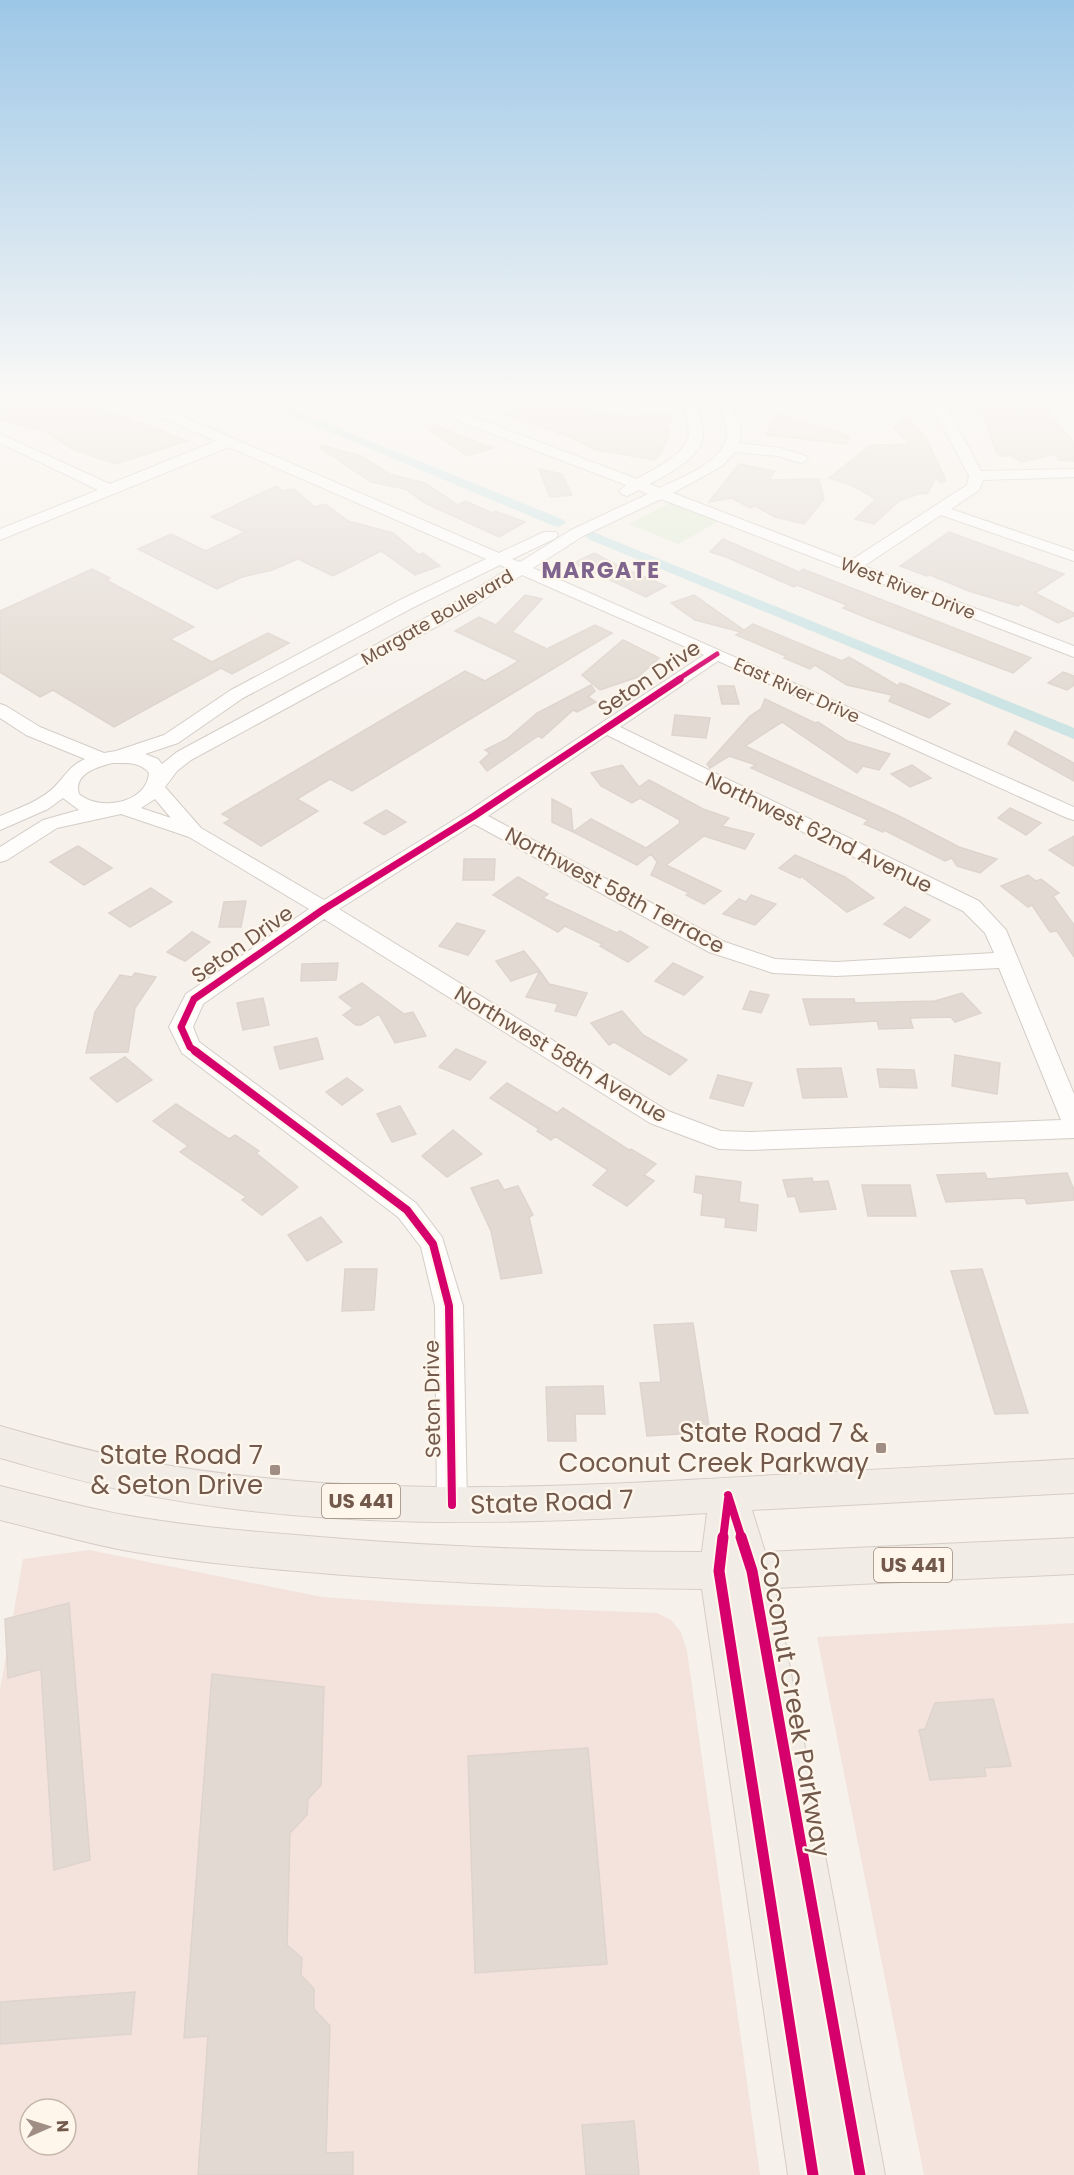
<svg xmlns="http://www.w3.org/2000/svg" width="1074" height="2175" font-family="Poppins,sans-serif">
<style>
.commercial{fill:#f3e3dc;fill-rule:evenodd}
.green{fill:#e3ecd6}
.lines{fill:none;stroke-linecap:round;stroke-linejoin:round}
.canal{fill:#cde4e5;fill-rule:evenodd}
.building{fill:#e2dad2;stroke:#ded4cd;stroke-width:1.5}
.minor-casing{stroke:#d3cdc6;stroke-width:2}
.major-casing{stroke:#d5ccc6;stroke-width:2}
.minor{fill:#fefdfc;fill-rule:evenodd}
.major{fill:#f1ede6;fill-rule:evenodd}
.cycleway-far3-casing{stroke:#fef6eb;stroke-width:8}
.cycleway-far2-casing{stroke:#fef6eb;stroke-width:10}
.cycleway-far1-casing{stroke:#fef6eb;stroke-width:12}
.cycleway-casing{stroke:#fef6eb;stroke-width:15}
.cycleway-far3{stroke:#d6006c;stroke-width:5}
.cycleway-far2{stroke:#d6006c;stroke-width:7}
.cycleway-far1{stroke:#d6006c;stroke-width:8}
.cycleway{stroke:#d6006c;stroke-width:11}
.poi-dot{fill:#a08e84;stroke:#fef6eb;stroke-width:2}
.labels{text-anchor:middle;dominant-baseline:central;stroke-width:4.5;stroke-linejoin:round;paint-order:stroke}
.far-street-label{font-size:18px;fill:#72594c;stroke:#fef6eb}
.shield{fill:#fef6eb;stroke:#9c887c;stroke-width:1.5}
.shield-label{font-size:20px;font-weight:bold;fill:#72594c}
.street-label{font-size:21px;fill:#72594c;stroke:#fef6eb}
.far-district-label{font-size:22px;font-weight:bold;letter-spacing:1.5px;fill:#7f648e;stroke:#fef6eb}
.near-poi-label{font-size:26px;fill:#72594c;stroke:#fef6eb;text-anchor:end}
.near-street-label{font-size:26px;fill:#72594c;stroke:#fef6eb}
</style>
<rect width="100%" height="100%" fill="#f6f1eb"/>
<path class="commercial" d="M89,1550L322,1597L423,1604L657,1613L671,1620L681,1632L687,1651L760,2175H0V1690L23,1559ZM30,2109H66V2145H30Z
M1074,1623V2175H924L817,1637Z"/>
<path class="green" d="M671,502L719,521L678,544L629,524Z"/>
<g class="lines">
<path class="canal" d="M244,396H260L564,520L566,523L559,527L554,526Z
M593,532L1074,728V739L588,539L586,536L588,533Z"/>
</g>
<path class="building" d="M9,396H68L129,419L136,424L139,422L188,441L116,464L72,449L46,432L0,420V405Z
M829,396H880L881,404L837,413Z
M965,396H1034L1074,442V461L1058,460L1057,454L1021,462L1010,455L1002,457L996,453L986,421Z
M575,398L590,411L639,418L641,413L673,416L666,430L670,431L662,452L655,460L595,450L571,437L498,413Z
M775,413L849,436L847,444L766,435Z
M907,417L926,438L946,480L941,483L936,478L927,494L921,493L899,501L874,524L855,519L876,499L851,485L829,478L871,445L909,444L894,427Z
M434,425L493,448L467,456L431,431Z
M322,445L361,456L390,474L425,483L458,505L466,501L492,513L495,511L525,522L499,537L425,503L405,489L371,482L320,448Z
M739,464L775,471L769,480L819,479L824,499L804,524L775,517L755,506L750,508L732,498L709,502Z
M539,469L562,474L572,495L550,497Z
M276,486L283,491L294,489L315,507L325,504L348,521L393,533L419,555L423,553L440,566L415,575L381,551L333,576L298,559L272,570L242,577L217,589L138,549L171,534L206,551L245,532L211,517Z
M949,532L1064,574L1035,593L1074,613V616L1058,623L1020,603L1018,606L969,591L930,575L927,576L900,566Z
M723,539L799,572L803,569L1031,658L1013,673L875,621L843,608L847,605L797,585L794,587L726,557L710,552Z
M594,553L617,565L666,586L646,597L574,563Z
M92,569L110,578L106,580L194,627L170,639L212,662L268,633L289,643L232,674L221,668L114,727L53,690L40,697L0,672V611Z
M525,595L542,599L512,632L547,649L595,625L612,633L352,791L330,779L297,799L318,811L261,846L224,823L231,819L222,814L465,671L485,681L519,661L455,631L479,617L496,625Z
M694,595L744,630L753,624L842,661L849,657L898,686L900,683L906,685L950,704L929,718L889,701L892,695L847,685L815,665L810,669L784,658L786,656L736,635L741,632L695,620L671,603Z
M623,640L659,658L638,677L600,690L582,675Z
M1063,672L1074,676V685L1067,690L1048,683Z
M591,685L595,691L588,697L596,702L577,712L573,710L542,738L538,736L487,771L480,762L490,753L485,750L507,739L537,713Z
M718,686H734L739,704H722Z
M765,699L815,723L818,722L847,741L890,754L879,770L863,766L857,773L782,722L745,746L899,816L959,847L997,859L980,873L957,866L952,858L945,861L884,830L883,832L864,824L868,820L751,768L756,765L729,756L710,768L707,764L750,716L761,709Z
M675,715L710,718L706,738L672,735Z
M1015,731L1074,763V781L1008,744Z
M622,765L639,787L649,780L703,809L729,818L722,826L754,834L745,849L704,836L666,865L721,891L704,904L686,895L689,893L651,875L657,862L651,854L637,865L573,832L591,819L646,848L679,824L680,820L640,798L632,803L601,786L591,773Z
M912,765L931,778L910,787L891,774Z
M552,799L571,809L573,832L552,822Z
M1010,808L1041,823L1026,835L998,818Z
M386,810L406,822L384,835L364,823Z
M1074,836V866L1049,850Z
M78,846L112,868L84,885L50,862Z
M795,855L845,877L874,898L847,912L801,876L800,878L779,868Z
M464,859H495L494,880H463Z
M1028,875L1036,881L1041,879L1059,893L1053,896L1074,925V957L1057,931L1050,932L1032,905L1028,907L1001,886Z
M518,877L548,894L543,898L617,933L620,931L648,947L628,962L600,946L602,944L565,926L558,932L493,895Z
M151,888L172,902L130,927L109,913Z
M751,895L776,904L755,925L723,914L739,899L746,902Z
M246,901L241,927H219L224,902Z
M905,907L930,920L910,938L884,924Z
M457,923L485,931L468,955L439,946Z
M192,932L210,942L185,961L167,952Z
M524,951L540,971L511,981L496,961Z
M338,963L336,980L301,981L302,964Z
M673,963L703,977L684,995L655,981Z
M540,971L549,984L587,993L576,1016L555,1011L558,1004L526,997Z
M135,973L156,977L135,1008L128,1052L86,1053L95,1012L120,975L132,977Z
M362,983L404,1014L413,1012L426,1036L395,1043L379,1014L361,1025H356L343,1015L353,1008L339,997Z
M750,991L769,995L761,1013L743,1009Z
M962,993L981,1013L955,1022L951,1017L910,1018L913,1028L879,1029L877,1021L810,1025L803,999H854L855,1003L935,1001Z
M263,998L269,1025L243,1030L237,1003Z
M622,1011L643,1035L687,1060L670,1075L614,1042L609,1045L591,1023Z
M317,1038L323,1059L280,1069L274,1047Z
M456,1049L486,1062L470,1080L439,1067Z
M955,1055L1000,1063L997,1094L952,1086Z
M125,1057L152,1080L117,1102L90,1078Z
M841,1068L847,1097L803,1098L797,1069Z
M877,1069L914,1070L917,1088L880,1087Z
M718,1075L752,1083L743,1106L710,1098Z
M347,1078L363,1090L342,1105L326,1092Z
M507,1083L557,1113L563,1108L629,1150L631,1149L656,1164L644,1175L654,1181L627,1206L593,1185L608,1170L555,1136L551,1140L537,1131L539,1129L490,1098Z
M176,1104L229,1139L235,1135L259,1151L256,1153L298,1187L262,1215L242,1200L246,1197L180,1152L188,1146L153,1121Z
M400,1106L416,1134L392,1142L377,1114Z
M453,1130L482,1154L447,1177L422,1156Z
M985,1173L987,1179L1067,1173L1074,1190V1200L1027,1204L1025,1198L946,1202L937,1175Z
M696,1176L741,1182L739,1202L758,1205L756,1231L725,1227L726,1218L701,1215L703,1194L694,1192Z
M812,1178L813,1182L828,1181L836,1209L800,1212L795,1196L788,1197L783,1180Z
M498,1180L504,1190L518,1186L533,1215L529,1217L542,1273L501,1279L491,1231L471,1188Z
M862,1185H910L916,1216H868Z
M321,1217L342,1242L307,1261L288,1235Z
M345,1269H377L374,1310L342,1311Z
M982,1269L1028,1413L995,1414L951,1271Z
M693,1323L710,1432L647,1436L640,1383L661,1382L654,1325Z
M603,1386L605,1414H575L576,1441H548L546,1387Z
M69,1603L90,1860L54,1870L41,1669L8,1678L5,1619Z
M212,1674L324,1687L321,1785L308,1799L307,1815L290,1833L287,1945L302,1958L301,1975L314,1989V2009L330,2026L326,2153L353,2152V2175H198L208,2036L184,2038Z
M993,1699L1011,1766L984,1768L986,1776L930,1780L919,1730L925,1729L935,1703Z
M588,1748L607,1964L475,1973L468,1756Z
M135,1992L131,2034L0,2044V2002Z
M634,2121L639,2175H586L582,2125Z"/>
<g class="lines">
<g class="minor-casing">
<path id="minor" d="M117,396H135L499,553L544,532H556L558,535L556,538L512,559L520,562L571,530L648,494L639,490L627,496L622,494L619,491L626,485L401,399L399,396H418L637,479C651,471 688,453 689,434C689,424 685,412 682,402L639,404L611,399L609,396H730L741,431L739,443L780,448L806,456L808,459L801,463L778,456L735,452L722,466L673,493L850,561L967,485L969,476L927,396H941L981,471L1074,469V477L983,480L979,490L951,509L1074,551V561L941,515L864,566L1074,646V657L661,499L583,536L533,568L1074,807V820L1067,818L718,661L620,727L979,901L1006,930L1074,1094V1138L750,1150L719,1149L650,1123L324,919L203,1004L193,1027L199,1042L416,1203L442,1237L463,1306L467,1505L463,1515L452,1519L441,1515L437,1505L435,1306L421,1247L398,1217L182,1053L169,1027L186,994L309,909L189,837L121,814L57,828L7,860L0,862V847L43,820L79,810L63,798L48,809L0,830V816C19,808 44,800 58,783C67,773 71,765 85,759L26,735L0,718V704L6,706L40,727L104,753L116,751L164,735L231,690L402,599L486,559L229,447L0,540V529L98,490L0,443V434L110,484L216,441L119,399ZM717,400C720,408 727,423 727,432C727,462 682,476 660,488L650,484C667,474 703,457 703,434C703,423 698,411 695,401ZM500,565L508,569L457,601L177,752L162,764L158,759L145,754L178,743L243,698L414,607ZM522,575L704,655L467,812L324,900L201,828L165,787L177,771L191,760L469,609ZM607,735L963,911L985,933L994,953L836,962L775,959L725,942L488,816ZM112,763C125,763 140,761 149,773C147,803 100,812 79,794C73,774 97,767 112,763ZM155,799L171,818L141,808ZM474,824L709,952L773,973L836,976L999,968L1061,1120L750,1132L721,1131L668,1111L339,909Z"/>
</g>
<g class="major-casing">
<path id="major" d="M0,1426C45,1439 91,1452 137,1460C343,1499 552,1488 759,1476C864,1470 969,1465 1074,1459V1493L752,1510L765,1552L1074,1538V1574L775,1588L885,2175H788L702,1589C582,1588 464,1584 344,1575C270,1569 196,1563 123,1550C82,1542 41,1530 0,1520V1486C41,1496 82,1507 124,1515C196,1528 271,1533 344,1539C464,1548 582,1552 702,1552L707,1513C517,1525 324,1531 136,1493C90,1484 45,1471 0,1458Z"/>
</g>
<use href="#minor" class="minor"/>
<use href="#major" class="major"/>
<g class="cycleway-far3-casing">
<path id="cycleway-far3" d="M677,680L717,654"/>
</g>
<g class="cycleway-far2-casing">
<path id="cycleway-far2" d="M197,1052L190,1047L181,1027L194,999L324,909L474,816L680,679"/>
</g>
<g class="cycleway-far1-casing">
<path id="cycleway-far1" d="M195,1051L407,1210L433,1244L449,1306L452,1505
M728,1495L742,1539
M723,1539L728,1499"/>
</g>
<g class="cycleway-casing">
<path id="cycleway" d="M723,1537L719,1571L813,2175
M741,1537L752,1571L860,2175"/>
</g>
<use href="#cycleway-far3" class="cycleway-far3"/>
<use href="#cycleway-far2" class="cycleway-far2"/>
<use href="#cycleway-far1" class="cycleway-far1"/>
<use href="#cycleway" class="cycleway"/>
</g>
<linearGradient id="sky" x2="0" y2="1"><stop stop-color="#9dc7e7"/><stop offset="0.57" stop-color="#fbf9f6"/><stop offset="1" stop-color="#fbf9f6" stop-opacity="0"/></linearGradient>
<rect width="1074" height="700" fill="url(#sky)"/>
<g class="poi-dot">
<rect x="875" y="1442" width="12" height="12" rx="3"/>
<rect x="269" y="1464" width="12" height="12" rx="3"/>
</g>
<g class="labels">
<g class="far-street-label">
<text transform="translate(908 588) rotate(21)">West River Drive</text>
<text transform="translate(437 617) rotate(-30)">Margate Boulevard</text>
<text transform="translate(797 690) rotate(24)">East River Drive</text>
</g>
<g class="shield">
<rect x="322" y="1484" width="78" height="34" rx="4.5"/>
<rect x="874" y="1548" width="78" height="34" rx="4.5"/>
</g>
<g class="shield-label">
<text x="361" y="1501">US 441</text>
<text x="913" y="1565">US 441</text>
</g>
<g class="street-label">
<text transform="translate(649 678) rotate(-34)">Seton Drive</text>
<text transform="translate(819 832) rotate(26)">Northwest 62nd Avenue</text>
<text transform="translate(615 890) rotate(28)">Northwest 58th Terrace</text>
<text transform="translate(242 944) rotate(-35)">Seton Drive</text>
<text transform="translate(561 1054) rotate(31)">Northwest 58th Avenue</text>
<text transform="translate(432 1399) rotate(-91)">Seton Drive</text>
</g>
<g class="far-district-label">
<text x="601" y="570">MARGATE</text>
</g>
<g class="near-poi-label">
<text x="869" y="1433">State Road 7 &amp;<tspan x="869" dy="30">Coconut Creek Parkway</tspan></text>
<text x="263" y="1455">State Road 7<tspan x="263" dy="30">&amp; Seton Drive</tspan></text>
</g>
<g class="near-street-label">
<text transform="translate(552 1502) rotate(-2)">State Road 7</text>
<text transform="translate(795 1704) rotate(80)">Coconut Creek Parkway</text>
</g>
</g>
<g transform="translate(48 2127) rotate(87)"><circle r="28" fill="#fef6eb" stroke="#c6b7ab" stroke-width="1.5"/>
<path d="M0-4.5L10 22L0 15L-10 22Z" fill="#a08e84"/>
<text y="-9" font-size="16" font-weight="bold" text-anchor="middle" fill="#72594c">N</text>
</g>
</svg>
